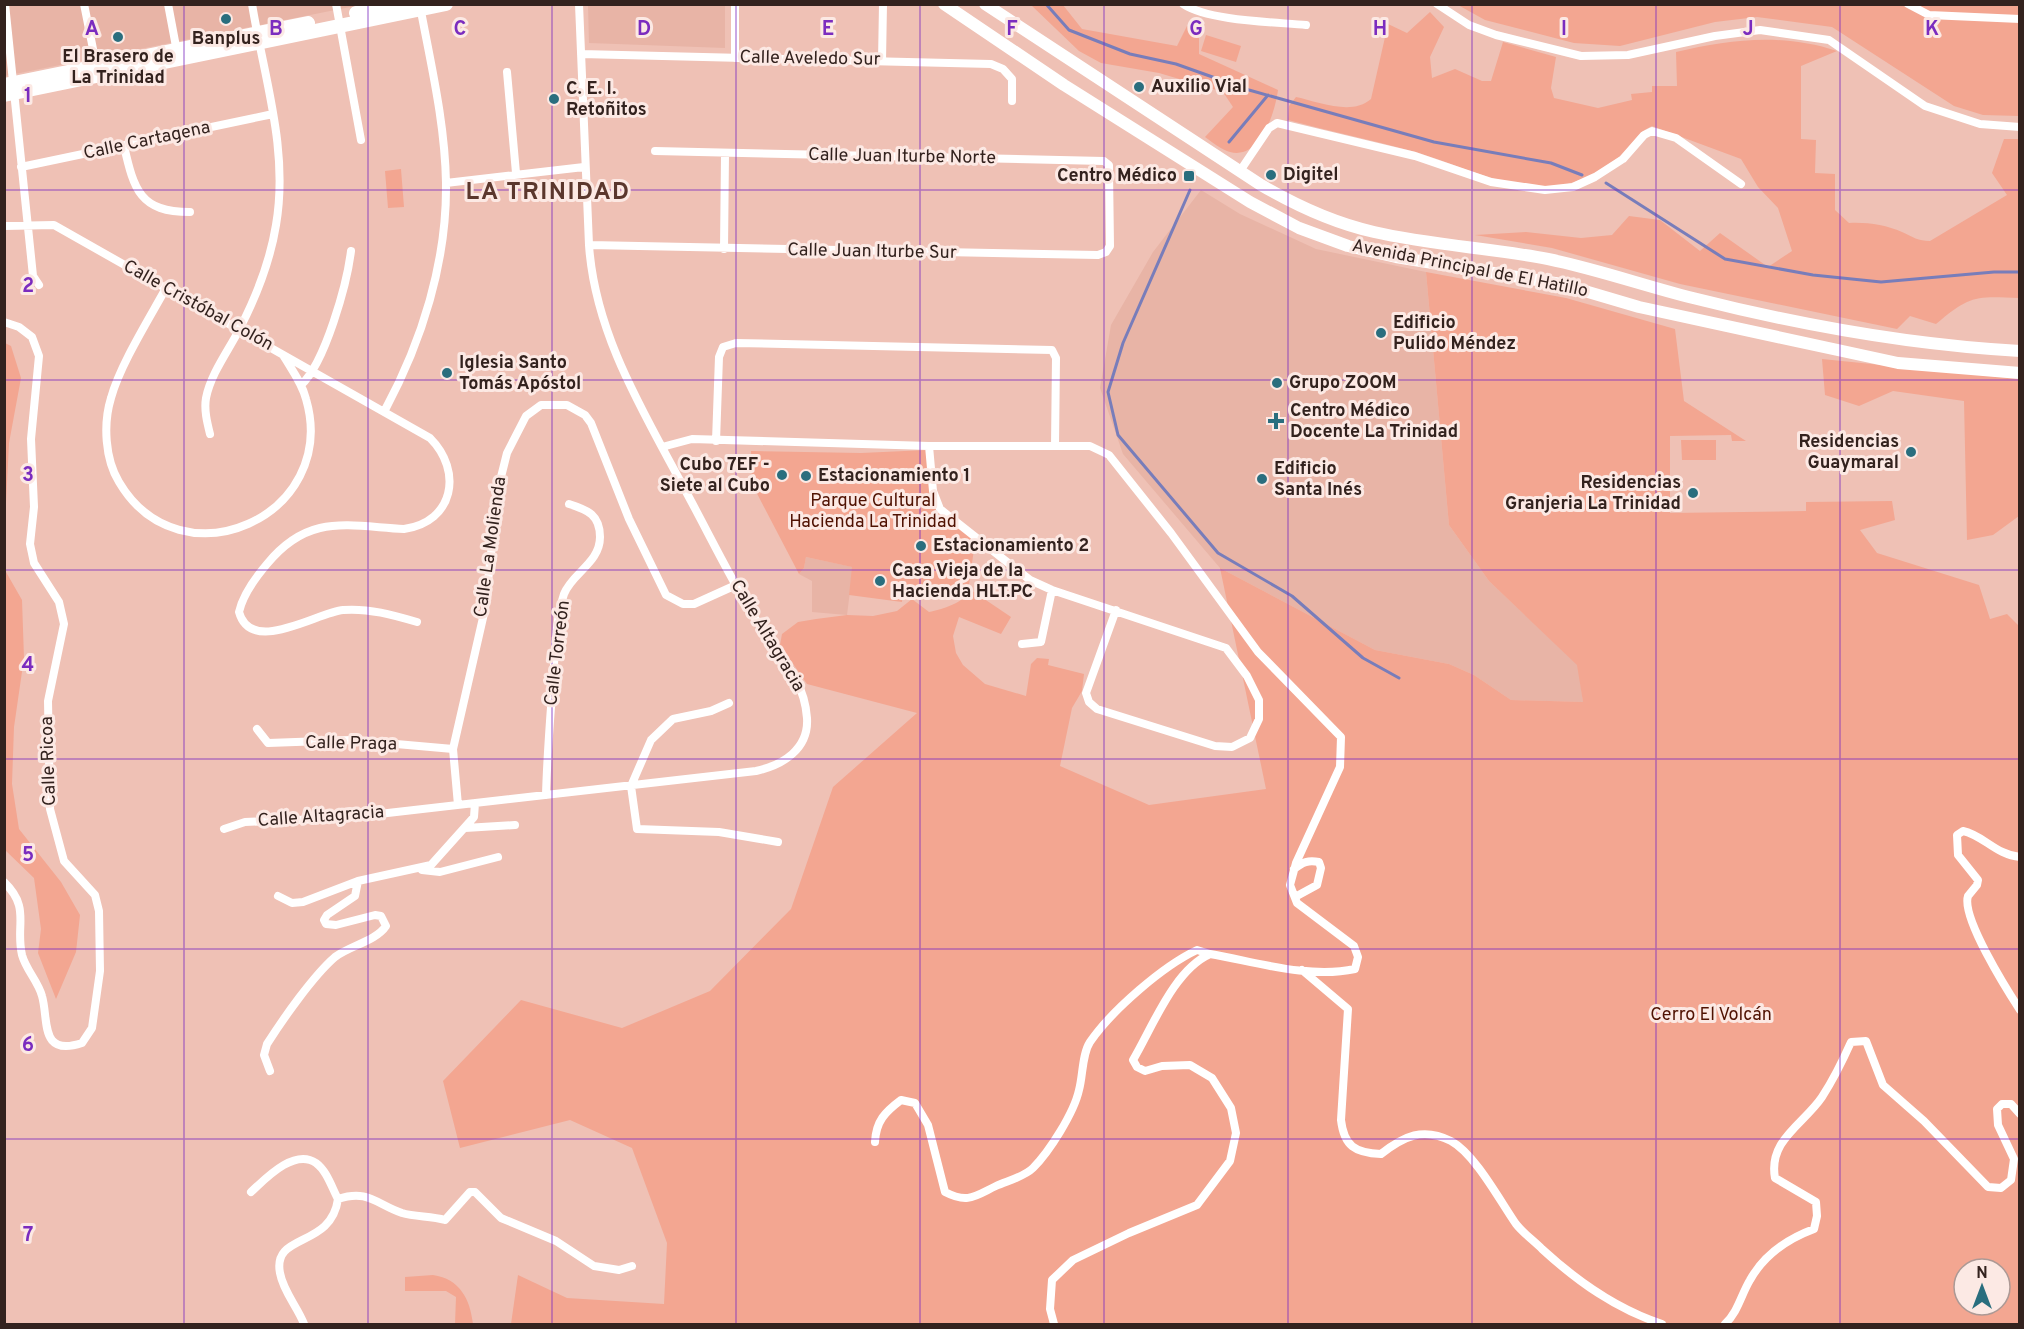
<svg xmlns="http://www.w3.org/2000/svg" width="2024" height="1329" font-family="Overpass,sans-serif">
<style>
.built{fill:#e8b4a6}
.green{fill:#f3a691;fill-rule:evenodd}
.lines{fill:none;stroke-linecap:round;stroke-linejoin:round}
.stream{stroke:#787dba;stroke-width:3}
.minor{stroke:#fff;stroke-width:8}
.secondary{stroke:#fff;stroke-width:12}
.primary{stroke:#fff;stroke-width:14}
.grid{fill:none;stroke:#7b2cbf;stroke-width:1.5;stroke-opacity:0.55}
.poi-dot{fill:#2a6e7e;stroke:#fce9e4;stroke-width:2}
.labels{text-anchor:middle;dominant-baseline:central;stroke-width:6;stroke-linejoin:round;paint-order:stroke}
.poi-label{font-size:18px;font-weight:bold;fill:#33221e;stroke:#fce9e4;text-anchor:start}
.street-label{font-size:18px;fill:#33221e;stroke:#fce9e4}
.park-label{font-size:18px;fill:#501202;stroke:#fce9e4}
.district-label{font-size:24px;font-weight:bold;letter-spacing:1.5px;fill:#5b372d;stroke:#fce9e4}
.grid-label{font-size:20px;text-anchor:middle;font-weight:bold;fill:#7b2cbf;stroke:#fce9e4;stroke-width:6;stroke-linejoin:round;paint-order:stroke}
</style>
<rect width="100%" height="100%" fill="#efc1b5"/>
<path class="built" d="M4,5H360L5,76Z
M588,5H725V48L589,43Z
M1201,190L1240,214L1316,249L1426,272L1449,525L1489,581L1578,665L1583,702L1511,700L1474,675L1449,664L1375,650L1220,568L1123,454L1100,388L1111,325L1153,252Z
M806,557L853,567L847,615L812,612V581L799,574L804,568Z"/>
<path class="green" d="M1031,5H1063L1082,29L1177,46L1187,26L1199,34V54L1278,90C1275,112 1261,160 1230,152C1222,150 1212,142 1205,137L1233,107L1223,92L1159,73L1101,63L1079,51Z
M1458,5H2019V116L1983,115L1954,106L1832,27L1757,17L1715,22L1620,46L1574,43L1485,20Z
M1430,12L1444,27L1430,57L1432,78L1455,69L1482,81H1491L1503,42L1556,57L1551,88L1554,98L1598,108L1632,100L1631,94L1652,92V86H1677L1676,52C1731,39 1782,33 1837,51L1801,66V139L1816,140L1815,173L1835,174V210L1849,223C1867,222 1886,225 1902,232C1913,237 1918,241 1930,241L2007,195L1992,173L2004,139H2019V298C1976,296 1970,295 1936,324L1910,316L1897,329L1680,284L1552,248L1475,235L1526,232L1581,238L1612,235L1629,216L1660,220L1700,251L1720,233L1768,267L1792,251L1778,208L1758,187L1741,159L1652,126C1636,133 1632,147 1619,157C1606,167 1588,178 1571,183C1522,198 1459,164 1412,151C1371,140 1329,131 1288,120L1289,106L1296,97C1319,102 1352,116 1371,99L1388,24L1407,33Z
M1206,35L1241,46L1236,62L1201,51Z
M401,169L404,207L388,208L385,171Z
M1426,272L1566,298L1675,329L1684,401L1746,441H1732L1731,435L1670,436V513L1806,511V502L1892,501L1895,520L1860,530L1877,553L1979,585L1990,619L2007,614L2019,626V1324H511L518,1275L567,1298L664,1304L667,1243L632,1148L570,1120L460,1148L443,1081L521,1000L622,1028L710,991L791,909L833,787L917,713L807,684L780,645L782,634L798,622L816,619L847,615L873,616L897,611L912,599L929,612C943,609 963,603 971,590L1011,617L1001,634L959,617L953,636L956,653L963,665L985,684L1026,696L1031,664L1037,658L1049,659L1048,665L1084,674L1082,691L1072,708L1060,766L1149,805L1266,789L1220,568L1375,650L1449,664L1474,675L1511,700L1583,702L1577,665L1489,581L1449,525ZM1964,1269H2000V1305H1964Z
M5,343L11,346L21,378L9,443L5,523Z
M1822,359L2019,379V516L1993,535L1967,540L1964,401L1893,391L1859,406L1825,395Z
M1681,440H1716V460H1682Z
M927,450L931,501L975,542L968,592L903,585L902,602L849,595L852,567L806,557L804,568L799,574L752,484L751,451L861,453Z
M5,526L6,572L22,600L24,658L14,727L12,784L19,829L61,882L80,915L76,952L56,999L38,953L41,929L34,878L5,850Z
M433,1275C460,1279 470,1299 473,1324H455L456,1297L446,1291H405V1277Z"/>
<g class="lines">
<path class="stream" d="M1046,4L1069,30L1130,54L1176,64L1249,90L1434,142L1551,163L1582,175
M1229,142L1268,95
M1606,183L1725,259L1813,275L1881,282L1994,272H2020
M1190,190L1123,343L1108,392L1118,435L1218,553L1292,596L1363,658L1399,678"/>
<path class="minor" d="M5,4L33,276L39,285
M84,4L97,69
M168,4L177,52
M336,4L361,140
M735,4V58
M1183,4C1208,21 1275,22 1306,25
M1437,4L1469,25L1496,35L1581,56L1628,55L1715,36L1760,30L1829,40L1925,106L1980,124L2020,127
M1908,4L1929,15L2020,19
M581,54L991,64L1003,69L1012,79V101
M882,61L883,4
M507,72L516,173
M124,146C134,190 140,212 190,212
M21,167L273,114
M1240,171L1269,128L1277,123L1415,156L1491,182L1545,190L1573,187L1595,177L1623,159L1644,135L1652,131L1676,138L1741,184
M446,183L584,167
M4,226L54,225L430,438C463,471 454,522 404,529C347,526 309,513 267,564C256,577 243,594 239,612C251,656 318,612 343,610C369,608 393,615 417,622
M589,245L1098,255L1106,252L1110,246L1109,171V165L1104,161L655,151
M724,249L725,154
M166,288C149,319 120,365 111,398C103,424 105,459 119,482C181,587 340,516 306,399C302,383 292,370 283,355
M4,322L19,327L32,337L39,356L31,439L34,507L30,544L34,563L59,602L64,624L48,701L50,809L64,861L95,895L99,911L100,971L92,1028L82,1043C39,1057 49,1020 42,996C38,981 26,970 22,955C15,925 31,908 4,882
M301,385C325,363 347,284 351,251
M385,410C422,341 447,262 446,183C445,123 431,65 420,6
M210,434C207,422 204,410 206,398C211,373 229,350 240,328C257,295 270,262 276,225C289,150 264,78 252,4
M716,441L719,357L723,347L736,343L1052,350L1056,358L1055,446
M929,446L933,491L940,509L1030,580L1052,590L1226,648L1247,676L1259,700V719L1250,738L1232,747L1215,746L1097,709L1089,702L1086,693L1116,610
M662,447L692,439L929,446H1090L1109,455L1171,533L1258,652L1341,737L1340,767L1296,863L1290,885L1297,903L1354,946L1358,957L1355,969C1309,979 1256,962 1210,954C1174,970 1153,1026 1133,1060L1137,1067L1145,1071L1162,1066L1190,1065L1212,1078L1231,1108L1236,1133L1230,1161L1197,1205L1129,1233L1073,1260L1052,1280L1050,1309L1054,1324
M1022,644L1041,642L1052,590
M729,703L711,711L673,719L651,740L631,786L637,829L719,832L778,842
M257,729L268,743L351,740L453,749
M546,795C547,757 550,719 553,681C555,653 555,621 564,594C572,573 600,563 600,537C600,515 588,510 569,504
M458,805L453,749L485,609L498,489L507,453L526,416L541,405H567L585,415L591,423L629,519L666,595L683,604H694L736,585
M465,828L515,825
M224,829L245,822L344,818L756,771C783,765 809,749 807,718C804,675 774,650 753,615C728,574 707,530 684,488C643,411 595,334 589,245L579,4
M2020,857C1996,855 1983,835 1963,831L1957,835L1958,855L1978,880L1977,885L1968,896C1961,917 2007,990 2020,1010
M1294,869C1303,862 1308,860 1319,862L1321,868L1317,885L1295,897
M422,870L440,872L498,857
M278,896L292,903L303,902L358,881L431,865L474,817L475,803
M1302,970L1348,1009L1341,1120C1344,1146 1355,1153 1381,1154C1404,1136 1423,1127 1451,1141C1475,1154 1500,1201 1516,1224C1523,1233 1534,1241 1542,1249C1578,1282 1616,1309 1662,1324
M270,1071L264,1055L267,1044C283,1019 313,976 335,957C349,946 376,941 386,926L381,916L375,915L336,925L326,924L324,920L327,915L355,896L358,881
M875,1142C876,1121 885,1112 901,1100L915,1103L928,1125L945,1192C968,1204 975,1196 996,1186C1007,1181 1024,1177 1033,1168C1049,1152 1074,1113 1079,1090C1083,1076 1082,1054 1090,1042C1112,1010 1163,966 1197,950L1210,954
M251,1192C265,1179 294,1148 316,1163C327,1171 332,1188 338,1199
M304,1324C298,1308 283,1291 280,1273C272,1232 331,1249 338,1199C368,1189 376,1204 402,1213C415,1217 431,1216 445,1220L470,1192H475L501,1218L556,1241L594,1266L619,1270L632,1266
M1725,1324C1738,1312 1741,1295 1750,1280C1764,1255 1787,1239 1814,1229L1817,1216L1816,1202L1775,1178C1768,1140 1804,1124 1822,1097C1833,1080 1843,1060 1851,1042L1866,1041L1883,1085L1924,1121L1988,1187L2001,1188L2011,1180L2014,1159L1998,1125L1997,1109L2002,1104H2011L2020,1114"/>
<path class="secondary" d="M944,4L1064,85L1250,202L1299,228L1348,246L1396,257L1561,284L1639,307L1898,363L2020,373
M985,4L1261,185C1297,206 1334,223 1374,232C1431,245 1491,248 1548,259C1597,269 1645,286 1693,298C1800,325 1910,345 2020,351"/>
<path class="primary" d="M356,13L397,4
M4,85L308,23
M4,95L446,4"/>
</g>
<path class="grid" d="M184,4V1324M368,4V1324M552,4V1324M736,4V1324M920,4V1324M1104,4V1324M1288,4V1324M1472,4V1324M1656,4V1324M1840,4V1324M4,190H2020M4,380H2020M4,570H2020M4,759H2020M4,949H2020M4,1139H2020"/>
<g class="poi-dot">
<circle cx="226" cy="19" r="6"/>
<circle cx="118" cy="37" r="6"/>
<circle cx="1139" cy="87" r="6"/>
<circle cx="554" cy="99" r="6"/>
<circle cx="1271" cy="175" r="6"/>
<rect x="1183" y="170" width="12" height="12" rx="3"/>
<circle cx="1381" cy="333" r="6"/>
<circle cx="447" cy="373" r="6"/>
<circle cx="1277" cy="383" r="6"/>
<path d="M1273 412h6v6h6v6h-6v6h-6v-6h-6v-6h6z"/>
<circle cx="1911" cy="452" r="6"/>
<circle cx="782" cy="475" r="6"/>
<circle cx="806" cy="476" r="6"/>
<circle cx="1262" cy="479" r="6"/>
<circle cx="1693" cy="493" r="6"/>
<circle cx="921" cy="546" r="6"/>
<circle cx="880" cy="581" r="6"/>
</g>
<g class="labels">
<g class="poi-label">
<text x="226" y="39" text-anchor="middle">Banplus</text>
<text x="118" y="57" text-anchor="middle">El Brasero de<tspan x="118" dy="21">La Trinidad</tspan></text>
<text x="1151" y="87">Auxilio Vial</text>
<text x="566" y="89">C. E. I.<tspan x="566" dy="21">Retoñitos</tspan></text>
<text x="1283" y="175">Digitel</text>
<text x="1177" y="176" text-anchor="end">Centro Médico</text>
<text x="1393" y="323">Edificio<tspan x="1393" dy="21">Pulido Méndez</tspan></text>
<text x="459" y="363">Iglesia Santo<tspan x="459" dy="21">Tomás Apóstol</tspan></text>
<text x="1289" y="383">Grupo ZOOM</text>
<text x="1290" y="411">Centro Médico<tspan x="1290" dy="21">Docente La Trinidad</tspan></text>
<text x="1899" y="442" text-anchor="end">Residencias<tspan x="1899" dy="21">Guaymaral</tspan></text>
<text x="770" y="465" text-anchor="end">Cubo 7EF -<tspan x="770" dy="21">Siete al Cubo</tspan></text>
<text x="1274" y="469">Edificio<tspan x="1274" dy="21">Santa Inés</tspan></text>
<text x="818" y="476">Estacionamiento 1</text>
<text x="1681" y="483" text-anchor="end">Residencias<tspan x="1681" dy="21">Granjeria La Trinidad</tspan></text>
<text x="933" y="546">Estacionamiento 2</text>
<text x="892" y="571">Casa Vieja de la<tspan x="892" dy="21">Hacienda HLT.PC</tspan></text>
</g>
<g class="street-label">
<text transform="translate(810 59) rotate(1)">Calle Aveledo Sur</text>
<text transform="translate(147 141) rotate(-12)">Calle Cartagena</text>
<text transform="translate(902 157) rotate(1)">Calle Juan Iturbe Norte</text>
<text transform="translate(872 252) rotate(1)">Calle Juan Iturbe Sur</text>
<text transform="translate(1470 269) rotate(11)">Avenida Principal de El Hatillo</text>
<text transform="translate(198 306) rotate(29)">Calle Cristóbal Colón</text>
<text transform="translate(491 547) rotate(-82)">Calle La Molienda</text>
<text transform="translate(767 636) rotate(59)">Calle Altagracia</text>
<text transform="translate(558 653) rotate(-83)">Calle Torreón</text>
<text transform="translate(351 744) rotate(1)">Calle Praga</text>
<text transform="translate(49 761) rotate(-92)">Calle Ricoa</text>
<text transform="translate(321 817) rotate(-4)">Calle Altagracia</text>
</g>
<g class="park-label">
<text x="873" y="501">Parque Cultural<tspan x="873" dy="21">Hacienda La Trinidad</tspan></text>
<text x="1711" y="1015">Cerro El Volcán</text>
</g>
<g class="district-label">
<text x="548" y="193">LA TRINIDAD</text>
</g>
</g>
<g class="grid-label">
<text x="92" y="35">A</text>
<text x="276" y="35">B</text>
<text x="460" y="35">C</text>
<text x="644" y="35">D</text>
<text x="828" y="35">E</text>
<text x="1012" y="35">F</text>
<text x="1196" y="35">G</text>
<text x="1380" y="35">H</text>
<text x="1564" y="35">I</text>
<text x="1748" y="35">J</text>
<text x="1932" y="35">K</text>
<text x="28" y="102">1</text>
<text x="28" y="292">2</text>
<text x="28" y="481">3</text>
<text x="28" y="671">4</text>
<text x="28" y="861">5</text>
<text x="28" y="1051">6</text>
<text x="28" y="1241">7</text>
</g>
<rect width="2024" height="1329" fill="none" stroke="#33221e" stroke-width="12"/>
<g transform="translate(1982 1287)"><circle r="28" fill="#fce9e4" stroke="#ac9995" stroke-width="1.5"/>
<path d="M0-4.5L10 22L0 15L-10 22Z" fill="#2a6e7e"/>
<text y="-9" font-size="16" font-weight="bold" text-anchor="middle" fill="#33221e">N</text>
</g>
</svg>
